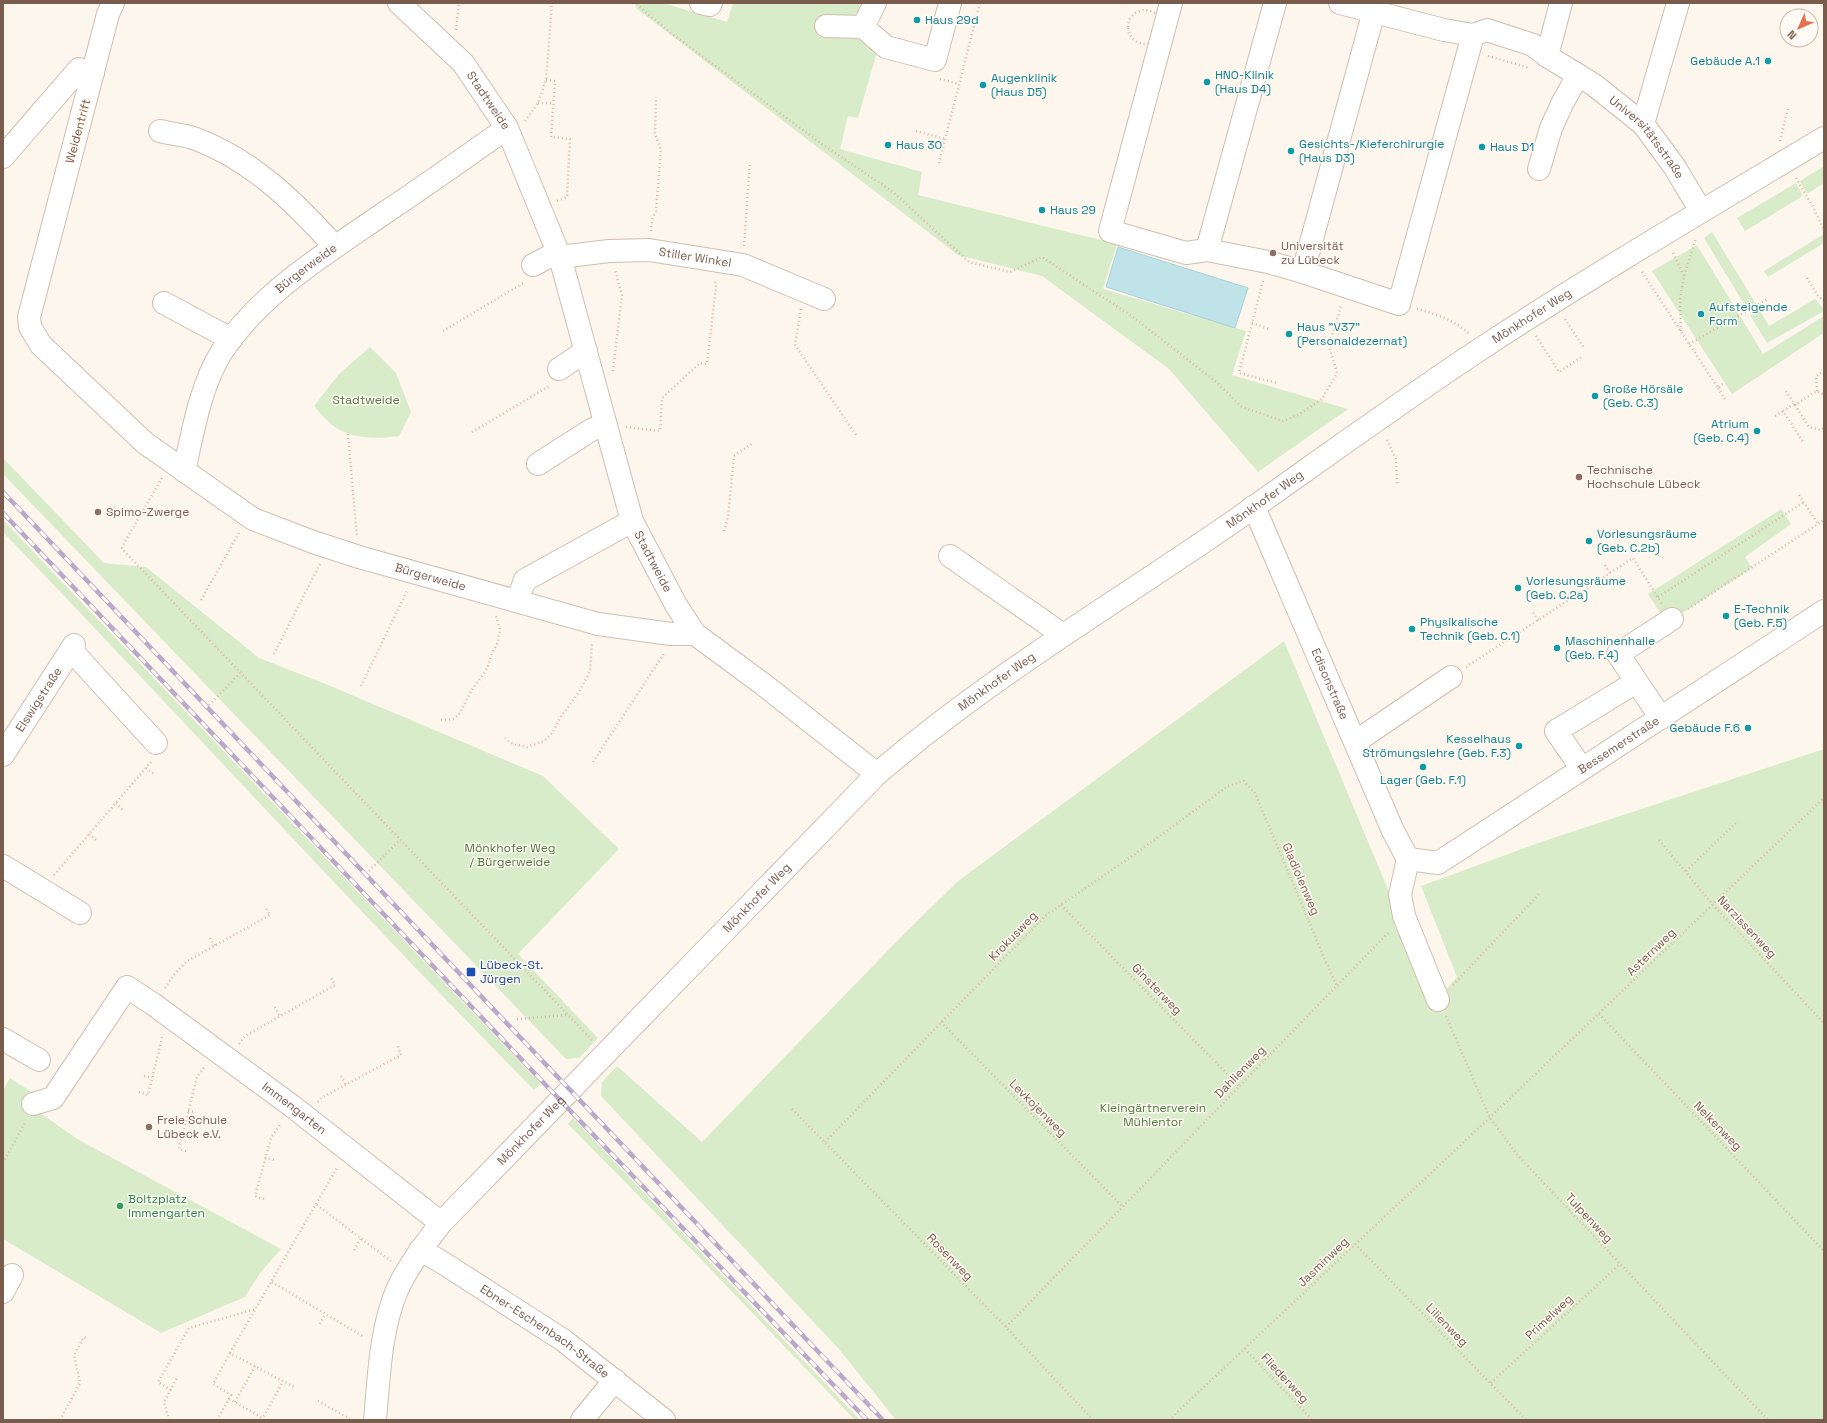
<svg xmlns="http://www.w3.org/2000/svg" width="1827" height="1423" font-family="'Space Grotesk',sans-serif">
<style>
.green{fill:#d8ecc9}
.water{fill:#bfe3e8;stroke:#a5d3da}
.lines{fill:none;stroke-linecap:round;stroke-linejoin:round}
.minor-casing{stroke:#d1beb0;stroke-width:24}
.path{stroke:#d9b8a5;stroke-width:2.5;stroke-dasharray:1 3;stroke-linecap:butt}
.minor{stroke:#fff;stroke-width:22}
.rail-casing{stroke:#b9a8c9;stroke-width:4.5}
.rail{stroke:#fffaf3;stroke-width:3;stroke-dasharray:9;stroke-linecap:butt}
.culture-dot{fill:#0f9aa8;stroke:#fffaf3;stroke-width:1.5}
.education-dot{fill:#8d6e63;stroke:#fffaf3;stroke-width:1.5}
.transit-dot{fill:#1a4fb4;stroke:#fffaf3;stroke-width:1.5}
.leisure-dot{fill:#2e9e5b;stroke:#fffaf3;stroke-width:1.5}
.labels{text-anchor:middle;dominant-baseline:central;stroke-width:3;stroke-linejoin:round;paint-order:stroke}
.culture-label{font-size:12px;fill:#0d838f;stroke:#fffaf3;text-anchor:start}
.street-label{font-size:12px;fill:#7a5c4d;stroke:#fffaf3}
.education-label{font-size:12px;fill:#785e54;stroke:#fffaf3;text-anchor:start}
.park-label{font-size:12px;fill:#537a41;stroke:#fffaf3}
.transit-label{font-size:12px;fill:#164399;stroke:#fffaf3;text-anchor:start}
.leisure-label{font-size:12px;fill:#27864d;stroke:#fffaf3;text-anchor:start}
</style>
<rect width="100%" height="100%" fill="#fdf6ec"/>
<path class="green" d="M634,3H663L727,22L733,3H863L877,52L858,118L848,116L840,149L922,172L918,195L1117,244L1103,289L1246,331L1232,375L1348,409L1258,472L1169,369L1042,276L958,255L637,9Z
M1824,166V183L1807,194L1800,181Z
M1796,183L1803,196L1745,231L1737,218Z
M1712,232L1756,304L1747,309L1704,238Z
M1824,234V243L1768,277L1764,271Z
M1697,245L1763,354L1824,316V333L1732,394L1652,271Z
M1815,299L1824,309V311L1767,343L1750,315L1759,309L1769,326Z
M370,347L396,373L411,412L399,436C377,439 350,440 331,424C325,419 319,412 314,406L339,374Z
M3,458L104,563L146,567L259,658L328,685L543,776L619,849L518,954L598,1038L579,1058L566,1059L3,474Z
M1781,509L1791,524L1745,557L1752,568L1667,623L1648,594Z
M3,520L541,1084L534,1090C354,907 181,717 3,532Z
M1284,641L1392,899L1442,994L1457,977L1421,886L1544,841L1824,749V1420H896L838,1348L601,1096L602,1082L617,1066L702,1142L904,934L958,881Z
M10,1078L44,1100L37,1111L79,1140L281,1249L260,1273L245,1297L161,1333L3,1239V1090Z
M573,1118L860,1420H855L693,1251L568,1124Z"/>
<path class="water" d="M1118,247L1248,288L1235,328L1106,287Z"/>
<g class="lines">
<g class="minor-casing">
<g id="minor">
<path id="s1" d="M113,3L108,14L29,317L30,327L41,345L145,443L253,519L313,542L359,557L598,624L671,634H695"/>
<path id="s2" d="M399,3L463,63L507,128L560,257L632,521L676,605L695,634L764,685L877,774"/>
<path d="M701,3L710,5L711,3"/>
<path d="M1171,3L1110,231L1186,253L1207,250L1268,262L1303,272L1399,304L1473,35"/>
<path id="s3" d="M1340,3L1444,30L1473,35L1487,30L1533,45L1547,56L1594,85L1643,124L1674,166L1701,211"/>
<path d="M826,26L863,27L886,47L935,60L950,3"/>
<path d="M863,27L875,3"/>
<path d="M1547,56L1561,3"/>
<path d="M1643,124L1678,3"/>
<path d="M160,131C172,134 185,135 196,139C252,160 296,203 335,247"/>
<path d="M3,157L79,69L93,73"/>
<path d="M1539,169L1551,128L1563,102L1578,75"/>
<path d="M1207,250L1275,3"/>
<path id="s4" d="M560,257L609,251L649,250L712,260L743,265L824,299"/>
<path d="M533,265L558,252"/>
<path d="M1303,272L1374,11"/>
<path d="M164,303L231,339"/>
<path d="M559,369L586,351"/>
<path d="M538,464L591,430L605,424"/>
<path id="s5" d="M184,471C193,432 200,387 221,353C260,293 325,254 383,214C425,186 466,157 507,128"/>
<path id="s6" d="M1253,507L1257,514L1393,831L1408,859"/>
<path d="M950,556L1063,635"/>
<path d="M517,601L525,580L632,521"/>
<path d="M71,650L156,743"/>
<path d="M1661,718L1618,654L1672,619"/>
<path d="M1355,742L1451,677"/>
<path id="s7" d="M3,755L74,645"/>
<path d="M1582,769L1556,731L1636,682"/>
<path id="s8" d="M1408,859L1438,863L1824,611"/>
<path d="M1408,859L1400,895L1404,916L1438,1000"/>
<path d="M3,866L80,913"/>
<path d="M3,1039L39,1060"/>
<path id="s9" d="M33,1104L53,1098L127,987L153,1004L292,1106L441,1223"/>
<path id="s10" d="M420,1250L440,1261L563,1340L664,1420"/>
<path d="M3,1292L12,1275"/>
<path id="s11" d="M375,1420C379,1377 380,1331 397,1290C408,1266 425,1244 441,1223L877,774C988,678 1116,603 1237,519C1318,462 1399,403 1482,348C1593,275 1709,207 1824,138"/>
<path d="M582,1420L615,1380"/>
</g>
</g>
<path class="path" d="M638,3L641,8L672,34L822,144L893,192L969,262L1010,272L1042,257L1133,317L1215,381L1242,407L1283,421L1298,415L1322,399L1337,373L1329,346
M1128 27a17 17 0 1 1 34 0a17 17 0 1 1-34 0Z
M456,30L459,3
M1488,56L1529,68
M940,79L959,84
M546,80L555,81L551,137L570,139L567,197L557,201
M538,103H553
M525,121L538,103L546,80L552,3
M916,131L945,139
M1780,141L1788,108
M939,163L980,3
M1796,178L1813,207L1824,230
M651,231L652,220L656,211L661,150L655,134L656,97
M744,246L750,163
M1673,253L1684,276
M1642,272L1718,388L1724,383
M1807,278L1818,296L1824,301
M1263,281L1239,373L1277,383
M801,309L795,345L856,435
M1417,309C1435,314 1456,320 1469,334
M1565,319L1584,348
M1252,323L1269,329
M443,331L525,282
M1681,331L1680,299L1684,277L1696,238
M1536,336L1559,372L1583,356
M1310,340L1329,346L1341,306
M1689,344L1768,299
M613,371L622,295L615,270
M1718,388L1726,401
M1786,391L1795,405L1817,391L1824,395
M1817,391L1816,376L1824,371
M1794,404L1783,411L1803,442
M1795,405L1809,427L1821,430L1824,428
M1775,416L1783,411
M626,427L660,431L662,398L700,363L707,364L716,287L715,280
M472,432L551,385
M348,434L357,537
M1387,440L1396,459L1397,484
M162,478L124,543L122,548L125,552L592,1040
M1799,495L1818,524
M724,531L728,517L734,456L753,443
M1605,565L1610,573
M1658,597L1804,502
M201,600L239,533
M1688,609L1824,520
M1533,613L1539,621
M274,654L320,564
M1466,667L1633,558L1662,604
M361,686L407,591
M209,705L240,673
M441,720L454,719L460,713L471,691L487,669L492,653L498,642L500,629L496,616
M505,738L513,744L527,747L544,741L552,733L560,718L579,692L590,671L592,643
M593,762L665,652
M146,768L154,774
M116,803L123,810
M89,834L97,841
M1659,840L1713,905L1824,1023
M369,871L400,840
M1686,871L1738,821
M54,875L151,762
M1061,905L1239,1086
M210,938L215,946
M1453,985L1540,893
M165,988L173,976L187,961L270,915L265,906
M275,1007L280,1016
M1599,1014L1824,1251
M1446,1016L1490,1118L1519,1157L1768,1420
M517,1019L566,1015
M941,1022L1123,1207
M239,1044L245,1036L335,985L330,976
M144,1076L152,1078
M341,1076L346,1085
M139,1092L148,1095L163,1034
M318,1102L321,1098L401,1055L397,1044
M792,1109L1006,1327L1093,1420
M188,1111L196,1112
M825,1142L1045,916L1135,854L1228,786L1244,781L1255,793L1325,960L1337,986
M186,1151L179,1149L197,1077L205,1066
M265,1158L274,1160
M3,1163L26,1121
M264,1199L255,1196L271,1138L281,1123
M317,1205L391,1261
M1355,1244L1526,1420
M354,1250L361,1238
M272,1282L364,1337
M320,1324L325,1314
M1006,1327L1389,932
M1245,1349L1312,1420
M230,1353L338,1166
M1491,1383L1620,1264
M171,1390L158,1382L189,1328L256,1309
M229,1399L263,1418
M318,1401L350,1419
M235,1402L255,1366
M60,1420L80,1383L74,1355L84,1337L87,1339
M169,1420L164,1402L177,1378
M217,1420L231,1395L213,1384L230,1353L296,1388
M262,1420L283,1381
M1169,1420L1502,1106L1824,798"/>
<use href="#minor" class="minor"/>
<g class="rail-casing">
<path id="rail" d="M3,492L883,1420
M3,513L560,1100L867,1420"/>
</g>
<use href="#rail" class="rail"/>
</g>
<g class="culture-dot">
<circle cx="917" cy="20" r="4"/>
<circle cx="1768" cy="61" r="4"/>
<circle cx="1207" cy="82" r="4"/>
<circle cx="983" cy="85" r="4"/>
<circle cx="888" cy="145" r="4"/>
<circle cx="1482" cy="147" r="4"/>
<circle cx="1291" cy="151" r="4"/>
<circle cx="1042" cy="210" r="4"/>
<circle cx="1701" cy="314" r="4"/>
<circle cx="1289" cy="334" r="4"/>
<circle cx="1595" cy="396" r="4"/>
<circle cx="1757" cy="431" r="4"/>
<circle cx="1589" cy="541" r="4"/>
<circle cx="1518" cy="588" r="4"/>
<circle cx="1726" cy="616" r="4"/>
<circle cx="1412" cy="629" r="4"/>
<circle cx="1557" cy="648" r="4"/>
<circle cx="1748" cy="728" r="4"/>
<circle cx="1519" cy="746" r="4"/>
<circle cx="1423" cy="767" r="4"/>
</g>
<g class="education-dot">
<circle cx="1273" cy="253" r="4"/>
<circle cx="1579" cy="477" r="4"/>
<circle cx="98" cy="512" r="4"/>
<circle cx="149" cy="1127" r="4"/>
</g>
<rect class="transit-dot" x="466" y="967" width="10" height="10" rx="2"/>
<circle class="leisure-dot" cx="120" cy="1206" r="4"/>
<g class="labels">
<g class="culture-label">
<text x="925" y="20">Haus 29d</text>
<text x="1760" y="61" text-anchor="end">Gebäude A.1</text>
<text x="1215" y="75">HNO-Klinik<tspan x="1215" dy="14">(Haus D4)</tspan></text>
<text x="991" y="78">Augenklinik<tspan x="991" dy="14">(Haus D5)</tspan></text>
<text x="1299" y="144">Gesichts-/Kieferchirurgie<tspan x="1299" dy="14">(Haus D3)</tspan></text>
<text x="896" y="145">Haus 30</text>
<text x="1490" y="147">Haus D1</text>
<text x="1050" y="210">Haus 29</text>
<text x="1709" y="307">Aufsteigende<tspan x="1709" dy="14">Form</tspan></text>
<text x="1297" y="327">Haus "V37"<tspan x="1297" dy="14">(Personaldezernat)</tspan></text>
<text x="1603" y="389">Große Hörsäle<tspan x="1603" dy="14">(Geb. C.3)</tspan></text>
<text x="1749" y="424" text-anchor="end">Atrium<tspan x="1749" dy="14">(Geb. C.4)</tspan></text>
<text x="1597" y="534">Vorlesungsräume<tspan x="1597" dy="14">(Geb. C.2b)</tspan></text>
<text x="1526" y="581">Vorlesungsräume<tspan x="1526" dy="14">(Geb. C.2a)</tspan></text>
<text x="1734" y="609">E-Technik<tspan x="1734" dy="14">(Geb. F.5)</tspan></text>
<text x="1420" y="622">Physikalische<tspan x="1420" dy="14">Technik (Geb. C.1)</tspan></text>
<text x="1565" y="641">Maschinenhalle<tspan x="1565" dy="14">(Geb. F.4)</tspan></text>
<text x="1740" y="728" text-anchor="end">Gebäude F.6</text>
<text x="1511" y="739" text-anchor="end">Kesselhaus<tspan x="1511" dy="14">Strömungslehre (Geb. F.3)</tspan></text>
<text x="1423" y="780" text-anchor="middle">Lager (Geb. F.1)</text>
</g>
<g class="street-label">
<text stroke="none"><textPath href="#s2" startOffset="133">Stadtweide</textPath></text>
<text transform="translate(78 131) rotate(-75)">Weidentrift</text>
<text stroke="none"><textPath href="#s3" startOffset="348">Universitätsstraße</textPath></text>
<text stroke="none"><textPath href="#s4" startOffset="136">Stiller Winkel</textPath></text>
<text stroke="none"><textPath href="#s5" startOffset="245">Bürgerweide</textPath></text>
<text stroke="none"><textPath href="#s11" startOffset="1638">Mönkhofer Weg</textPath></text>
<text stroke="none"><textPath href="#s11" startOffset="1314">Mönkhofer Weg</textPath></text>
<text stroke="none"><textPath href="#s2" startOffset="625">Stadtweide</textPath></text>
<text stroke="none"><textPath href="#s1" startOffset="818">Bürgerweide</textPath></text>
<text stroke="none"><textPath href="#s11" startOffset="990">Mönkhofer Weg</textPath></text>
<text stroke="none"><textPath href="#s6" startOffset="193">Edisonstraße</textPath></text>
<text stroke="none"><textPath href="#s7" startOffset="66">Elswigstraße</textPath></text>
<text stroke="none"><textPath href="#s8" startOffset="246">Bessemerstraße</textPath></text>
<text transform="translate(1301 879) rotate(67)">Gladiolenweg</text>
<text stroke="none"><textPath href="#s11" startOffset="666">Mönkhofer Weg</textPath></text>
<text transform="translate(1747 927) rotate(47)">Narzissenweg</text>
<text transform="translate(1013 936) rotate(-46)">Krokusweg</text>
<text transform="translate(1651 952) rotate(-44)">Asternweg</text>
<text transform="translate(1157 989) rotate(46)">Ginsterweg</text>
<text transform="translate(1240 1072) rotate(-46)">Dahlienweg</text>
<text stroke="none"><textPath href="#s9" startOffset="361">Immengarten</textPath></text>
<text transform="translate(1038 1108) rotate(45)">Levkojenweg</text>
<text transform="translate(1718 1126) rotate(46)">Nelkenweg</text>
<text stroke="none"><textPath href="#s11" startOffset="342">Mönkhofer Weg</textPath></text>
<text transform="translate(1589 1218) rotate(47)">Tulpenweg</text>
<text transform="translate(950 1257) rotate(46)">Rosenweg</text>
<text transform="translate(1323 1262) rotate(-44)">Jasminweg</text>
<text transform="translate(1549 1317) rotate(-43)">Primelweg</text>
<text transform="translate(1447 1325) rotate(46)">Lilienweg</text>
<text stroke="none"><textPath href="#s10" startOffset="149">Ebner-Eschenbach-Straße</textPath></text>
<text transform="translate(1285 1378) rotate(47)">Fliederweg</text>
</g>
<g class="education-label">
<text x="1281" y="246">Universität<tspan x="1281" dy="14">zu Lübeck</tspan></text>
<text x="1587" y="470">Technische<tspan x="1587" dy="14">Hochschule Lübeck</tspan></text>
<text x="106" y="512">Spimo-Zwerge</text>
<text x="157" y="1120">Freie Schule<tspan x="157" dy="14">Lübeck e.V.</tspan></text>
</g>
<g class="park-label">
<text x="366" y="400">Stadtweide</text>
<text x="510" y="848">Mönkhofer Weg<tspan x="510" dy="14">/ Bürgerweide</tspan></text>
<text x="1153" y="1108">Kleingärtnerverein<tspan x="1153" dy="14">Mühlentor</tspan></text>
</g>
<g class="transit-label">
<text x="480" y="965">Lübeck-St.<tspan x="480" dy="14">Jürgen</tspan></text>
</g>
<g class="leisure-label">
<text x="128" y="1199">Boltzplatz<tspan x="128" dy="14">Immengarten</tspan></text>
</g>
</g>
<rect width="1827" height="1423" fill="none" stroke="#7a5c4d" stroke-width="8"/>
<g transform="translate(1799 28) rotate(225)"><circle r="19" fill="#fffaf3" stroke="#cabbb1"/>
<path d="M0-3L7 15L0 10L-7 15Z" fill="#e76f51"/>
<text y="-6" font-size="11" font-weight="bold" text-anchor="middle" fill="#7a5c4d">N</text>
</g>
</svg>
